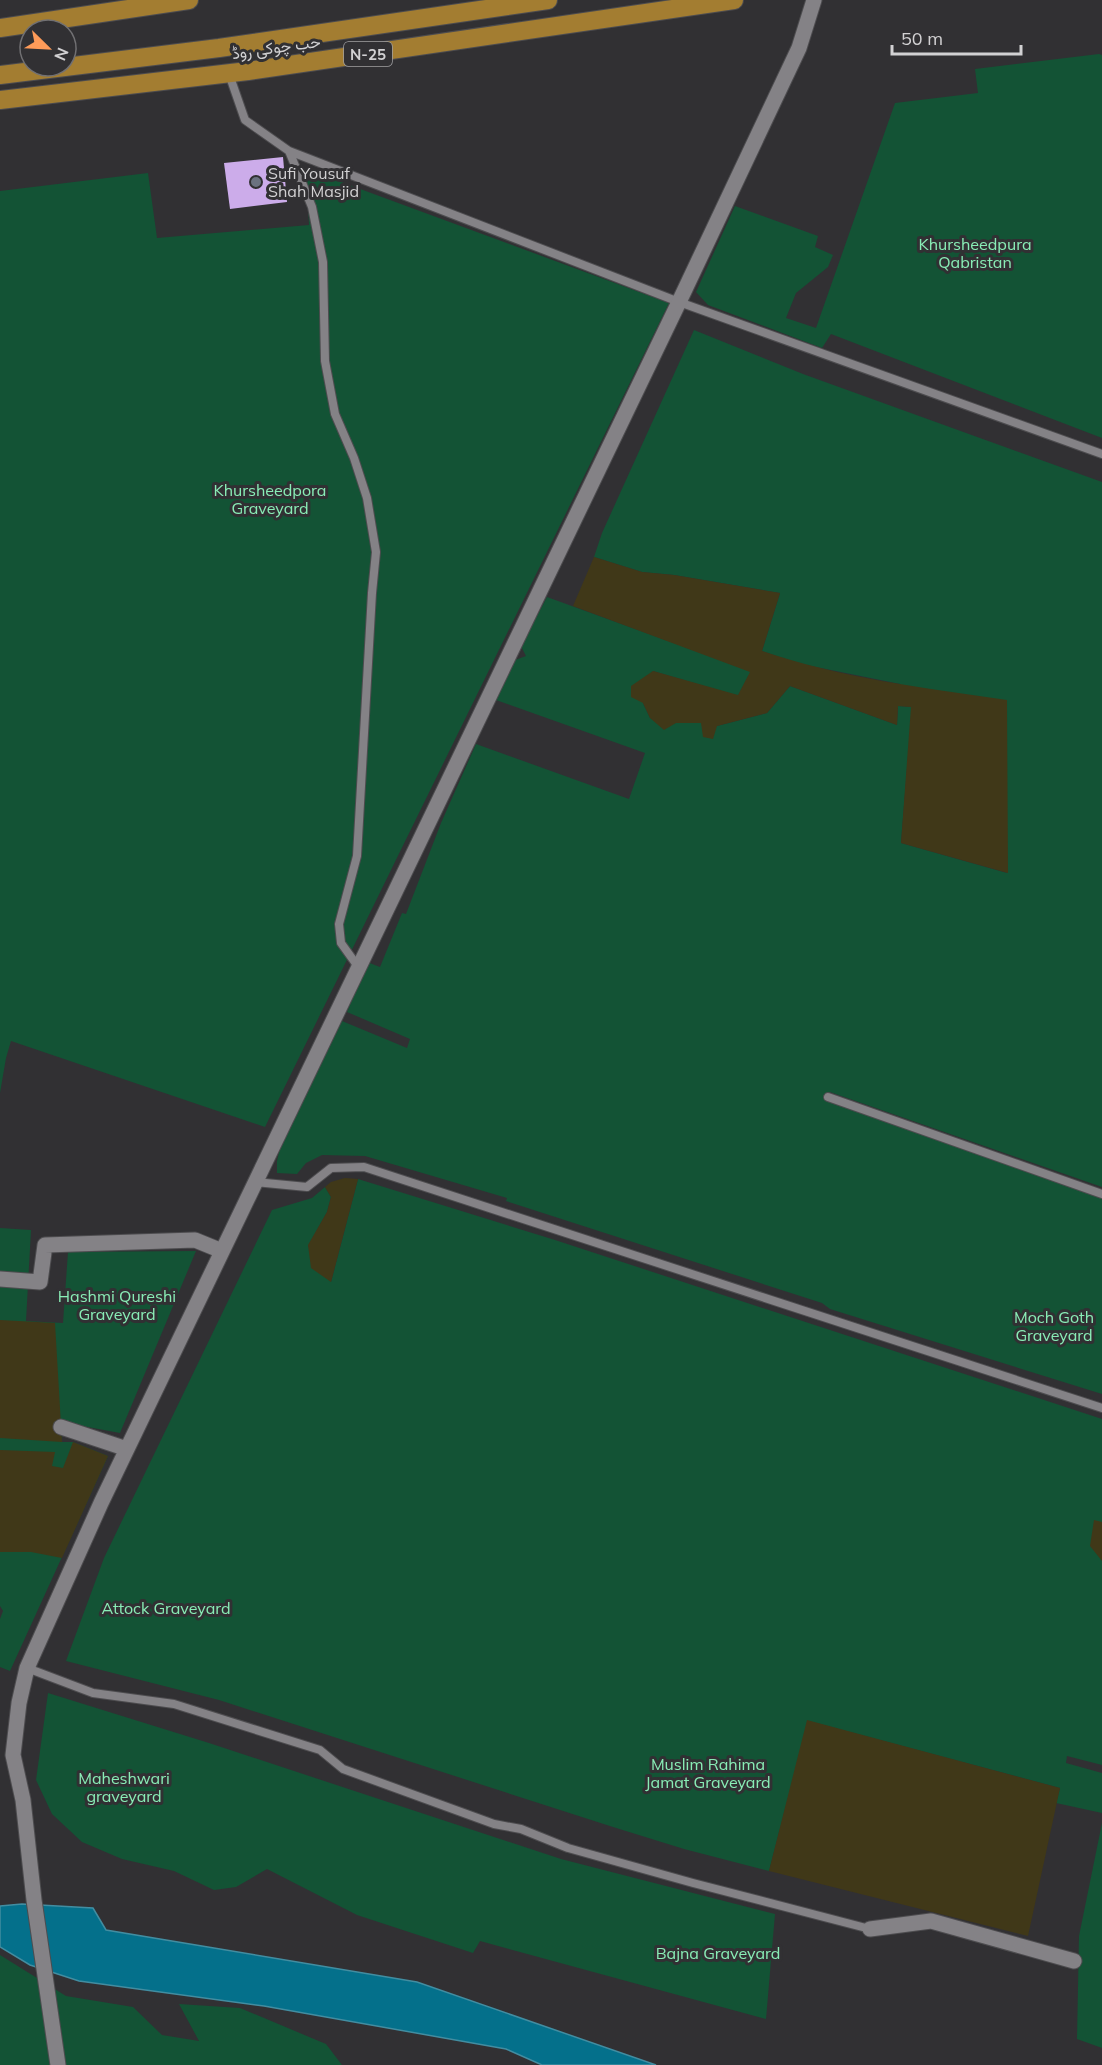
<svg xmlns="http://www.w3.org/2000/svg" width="1102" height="2065" font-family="Mulish,Vazirmatn,sans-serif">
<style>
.green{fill:#135335}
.sand{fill:#403818}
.water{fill:#04708b;stroke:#428da1;stroke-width:1.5}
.building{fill:#ccacea}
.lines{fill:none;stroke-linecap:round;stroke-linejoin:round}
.lane-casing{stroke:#4d4c4f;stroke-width:10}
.street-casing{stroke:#4d4c4f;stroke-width:17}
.highway-casing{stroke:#4d4c4f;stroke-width:20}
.lane{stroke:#848286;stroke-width:8}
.street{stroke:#848286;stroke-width:15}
.highway{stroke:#a37d31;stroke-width:18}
.worship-dot{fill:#6b7280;stroke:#313033;stroke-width:2}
.labels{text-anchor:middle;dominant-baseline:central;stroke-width:6;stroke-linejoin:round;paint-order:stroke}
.shield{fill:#313033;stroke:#a2a1a3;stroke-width:1.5}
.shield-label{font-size:15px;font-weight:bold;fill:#d2d1d3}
.street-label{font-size:16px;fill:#d2d1d3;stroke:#313033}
.poi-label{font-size:16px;fill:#d2d1d3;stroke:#313033;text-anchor:start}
.park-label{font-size:16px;fill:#89edb6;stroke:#313033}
</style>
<rect width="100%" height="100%" fill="#313033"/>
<path class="green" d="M1099,54L1102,55V438L831,334L822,348L708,305L696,292L735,206L818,236L815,247L833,255L828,267L796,293L786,318L816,328L895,103L978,93L975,69Z
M306,169L669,303L265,1127L11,1041L6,1058L0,1093V191L148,173L157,238L309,225Z
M694,330L803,374L1102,482V1187L830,1092L827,1101L1102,1198V1394L830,1309L822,1303L506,1201L507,1198L365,1156L322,1155L306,1163L297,1174L277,1173V1161L280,1148L342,1021L407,1048L410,1039L347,1012L367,962L380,967L402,913L406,914L441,823L476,744L629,799L645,753L496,700L515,660L526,656L521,646L547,597L751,671L738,696L653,671L643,703L650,718L676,723H701L717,726L767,713L790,686L897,725L898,706L912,707L901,843L1007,873L900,684L796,663L762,651L780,593L674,575L642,572L594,557L602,533Z
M358,1179L555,1240L1102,1419V1765L1067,1756L1066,1763L1102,1773V1813L1056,1803L1060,1788L808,1721L769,1871L684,1849L613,1827L219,1700L66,1661L104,1558L272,1210L312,1198L325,1187L331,1197L327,1212L308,1246L331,1282Z
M0,1228L31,1230L26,1321L63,1323L68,1252L196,1251L120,1433L61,1422L62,1442H73L108,1456L10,1671L0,1667V1619L3,1611L0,1606Z
M48,1693L209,1743L561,1859L775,1914L766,2019L480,1941L473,1953L357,1915L267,1869L236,1887L214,1890L174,1871L122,1859L82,1842L52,1814L36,1780Z
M1102,1823V2048L1077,2039L1079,1936Z
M0,1955L66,1996L133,2007L162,2035L199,2041L179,2004L240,2008L326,2044L342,2065H0Z"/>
<path class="sand" d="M594,557L642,572L674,575L780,593L762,651C841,678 924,688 1007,700L1008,873L901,843L911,707L898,706L897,725L790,686L767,713L717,726L713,739L703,737L701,723H676L664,730L650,718L643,703L631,697V686L653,671L738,695L750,672L573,606Z
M345,1178L358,1179L331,1282L311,1268L308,1245L327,1212L331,1197L325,1187L331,1182Z
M0,1320L55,1323L62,1442L0,1438Z
M73,1442L108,1456L62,1558L31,1552H0V1450L55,1452L52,1466L63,1468Z
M1094,1520L1102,1522V1561L1090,1546Z
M807,1720L1060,1788L1028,1936L769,1871Z"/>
<path class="water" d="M22,1904L93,1908L106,1930L417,1982L656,2065H542L506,2049L264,2006L79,1981L30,1965L0,1947V1906Z"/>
<path class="building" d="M283,157L287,202L230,209L224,163Z"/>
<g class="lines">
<g class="lane-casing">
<path id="lane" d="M229,74L245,120L289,151L679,302L1102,454
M289,151L312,207L323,262L325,361L335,414L354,458L367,498L376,552L372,593L357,856L339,924L341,943L359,968
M828,1097L1102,1194
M255,1182L307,1187L331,1168L364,1167L1102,1408
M27,1668L93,1693L174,1704L320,1750L343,1769L494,1824L521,1829L568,1848L693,1883L870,1929"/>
</g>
<g class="street-casing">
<path id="street" d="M0,1279L40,1282L45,1245L195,1240L222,1251
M61,1427L127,1449
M870,1929L931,1921L1074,1961
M58,2065L34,1900L23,1800L13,1755L19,1703L27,1668L101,1503L679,302L799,48L814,0"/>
</g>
<g class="highway-casing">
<path id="highway" d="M0,28L189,0
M0,75L219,48L548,0
M0,100L248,71L734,0"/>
</g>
<use href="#lane" class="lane"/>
<use href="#street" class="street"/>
<use href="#highway" class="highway"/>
</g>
<circle class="worship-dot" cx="256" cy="182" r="6"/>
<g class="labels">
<rect class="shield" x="344" y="42" width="48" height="24" rx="4.5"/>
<g class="shield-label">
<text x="368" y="54">N-25</text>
</g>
<g class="street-label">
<text transform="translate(276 47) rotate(-8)">حب چوکی روڈ</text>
</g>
<g class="poi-label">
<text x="268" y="173">Sufi Yousuf<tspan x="268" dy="18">Shah Masjid</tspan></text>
</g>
<g class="park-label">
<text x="975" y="244">Khursheedpura<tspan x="975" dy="18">Qabristan</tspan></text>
<text x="270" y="490">Khursheedpora<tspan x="270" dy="18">Graveyard</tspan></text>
<text x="117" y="1296">Hashmi Qureshi<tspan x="117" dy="18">Graveyard</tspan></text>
<text x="1054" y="1317">Moch Goth<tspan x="1054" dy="18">Graveyard</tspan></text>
<text x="166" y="1608">Attock Graveyard</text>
<text x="708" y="1764">Muslim Rahima<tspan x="708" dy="18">Jamat Graveyard</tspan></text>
<text x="124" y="1778">Maheshwari<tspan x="124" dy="18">graveyard</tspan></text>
<text x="718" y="1953">Bajna Graveyard</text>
</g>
</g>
<g transform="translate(48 48) rotate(114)"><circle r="28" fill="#313033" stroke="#717073" stroke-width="1.5"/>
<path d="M0-4.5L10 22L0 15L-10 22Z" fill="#fe9b59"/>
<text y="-9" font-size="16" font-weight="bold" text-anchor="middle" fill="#d2d1d3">N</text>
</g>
<path d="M892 45v9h129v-9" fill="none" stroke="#d2d1d3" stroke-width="3"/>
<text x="901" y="45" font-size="18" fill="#d2d1d3" stroke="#313033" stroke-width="4.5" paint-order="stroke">50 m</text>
</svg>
